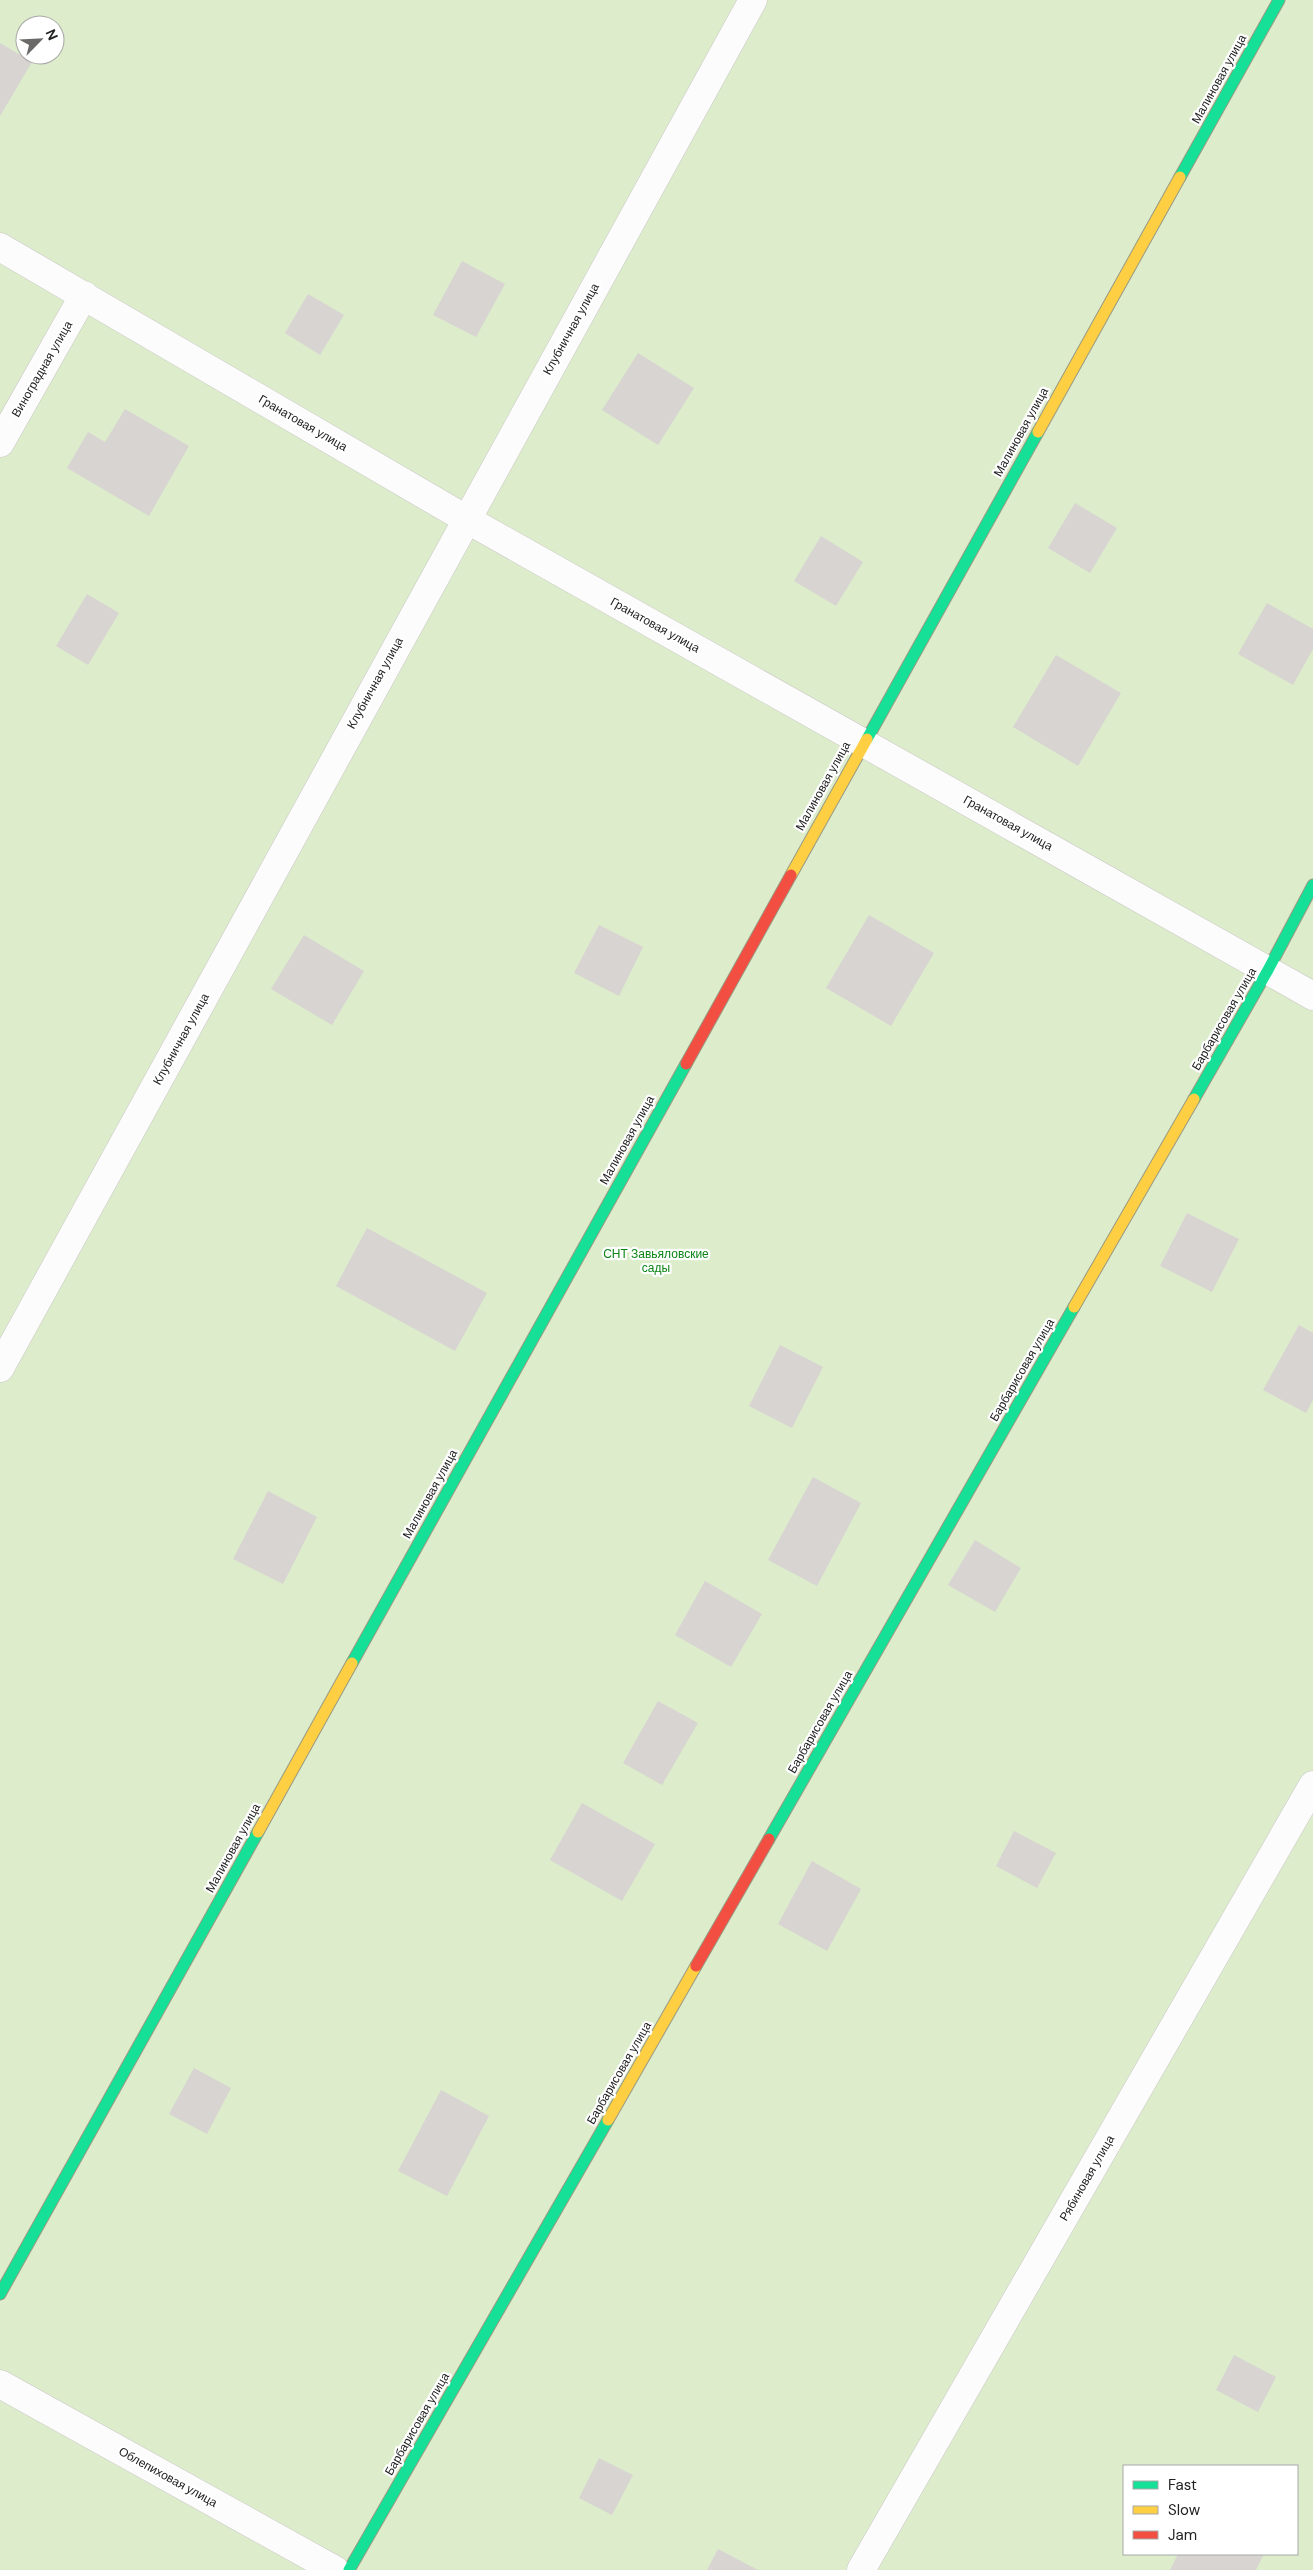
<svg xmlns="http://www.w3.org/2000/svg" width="1313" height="2570" font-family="'DM Sans',sans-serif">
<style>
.grass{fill:#ddeccb;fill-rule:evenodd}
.building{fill:#d7d4d2}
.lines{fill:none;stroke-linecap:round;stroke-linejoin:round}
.street-casing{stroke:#c9c8c7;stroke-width:29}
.fast-casing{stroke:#999a82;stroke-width:13}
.slow-casing{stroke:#999a82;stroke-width:13}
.jam-casing{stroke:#999a82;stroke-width:13}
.street{stroke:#fdfcfc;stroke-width:28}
.fast{stroke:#16e098;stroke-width:11}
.slow{stroke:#ffcf43;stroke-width:11}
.jam{stroke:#f24e42;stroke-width:11}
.labels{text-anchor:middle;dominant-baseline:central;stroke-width:4.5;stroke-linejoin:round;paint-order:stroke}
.street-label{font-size:12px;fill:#222;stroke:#fff}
.park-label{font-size:12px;fill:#0c8416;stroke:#fff}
</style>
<rect width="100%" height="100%" fill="#f0eeeb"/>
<path class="grass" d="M0,0H1313V2570H0ZM25,25H55V55H25ZM1124,2466H1297V2554H1124Z"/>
<path class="building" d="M0,43L32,62L0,116Z
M462,261L505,284L476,337L433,315Z
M308,294L344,315L320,355L285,333Z
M638,353L694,388L658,445L602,410Z
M125,409L189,446L149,516L67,468L88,432L105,442Z
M1075,503L1117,528L1090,573L1048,548Z
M821,536L863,562L836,606L794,581Z
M87,594L119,613L88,665L56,646Z
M1267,603L1313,629V649L1293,685L1238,654Z
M1056,655L1121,693L1078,766L1013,727Z
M869,915L934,953L891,1026L826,988Z
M599,925L643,947L619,996L574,973Z
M304,935L364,971L332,1025L271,989Z
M1187,1213L1239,1239L1212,1292L1160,1266Z
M367,1228L487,1293L455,1351L336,1286Z
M1299,1325L1313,1333V1400L1306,1413L1263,1390Z
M780,1345L823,1367L792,1428L749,1406Z
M813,1477L861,1503L817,1586L768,1560Z
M268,1491L317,1517L283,1584L233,1559Z
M975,1540L1021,1568L995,1612L948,1585Z
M705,1581L762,1614L731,1667L675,1635Z
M658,1701L698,1723L662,1785L623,1763Z
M582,1803L655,1844L622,1901L550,1860Z
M1014,1831L1056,1853L1037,1888L996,1866Z
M812,1861L861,1889L827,1951L778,1924Z
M194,2068L231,2088L207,2134L169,2114Z
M441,2090L489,2116L447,2196L398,2171Z
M1234,2355L1276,2377L1258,2412L1216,2390Z
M599,2458L633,2475L612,2515L579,2498Z
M718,2549L758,2570H707Z
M1178,2554H1264L1256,2570H1170Z"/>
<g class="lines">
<g class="street-casing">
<path id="street" d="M0,247L466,519L1313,996
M0,443L84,295
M0,1368L753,0
M0,2384L335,2570
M861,2570L1313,1785"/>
</g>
<g class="fast-casing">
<path id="fast" d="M1180,177L1279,0
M867,739L1038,432
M1194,1099L1268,970L1313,885
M352,1663L686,1064
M769,1839L1074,1307
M0,2294L258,1832
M349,2570L608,2120"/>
</g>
<g class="slow-casing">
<path id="slow" d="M1038,432L1180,177
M791,875L867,739
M1074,1307L1194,1099
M258,1832L352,1663
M608,2120L696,1966"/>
</g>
<g class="jam-casing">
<path id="jam" d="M686,1064L791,875
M696,1966L769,1839"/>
</g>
<use href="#street" class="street"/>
<use href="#fast" class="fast"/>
<use href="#slow" class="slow"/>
<use href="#jam" class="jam"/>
</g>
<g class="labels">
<g class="street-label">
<text transform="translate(1219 79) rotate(-61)">Малиновая улица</text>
<text transform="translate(571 329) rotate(-61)">Клубничная улица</text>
<text transform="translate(42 369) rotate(-60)">Виноградная улица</text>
<text transform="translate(303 423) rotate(30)">Гранатовая улица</text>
<text transform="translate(1021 432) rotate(-61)">Малиновая улица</text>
<text transform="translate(655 625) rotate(29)">Гранатовая улица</text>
<text transform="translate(375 683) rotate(-61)">Клубничная улица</text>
<text transform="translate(823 786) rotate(-61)">Малиновая улица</text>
<text transform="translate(1008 823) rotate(29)">Гранатовая улица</text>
<text transform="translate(1224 1019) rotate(-60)">Барбарисовая улица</text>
<text transform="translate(181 1039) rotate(-61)">Клубничная улица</text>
<text transform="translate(627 1140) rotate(-61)">Малиновая улица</text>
<text transform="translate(1022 1370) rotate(-60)">Барбарисовая улица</text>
<text transform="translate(430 1494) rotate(-61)">Малиновая улица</text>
<text transform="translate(820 1722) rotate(-60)">Барбарисовая улица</text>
<text transform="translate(233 1848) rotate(-61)">Малиновая улица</text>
<text transform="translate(619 2073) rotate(-60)">Барбарисовая улица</text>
<text transform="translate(1087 2178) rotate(-60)">Рябиновая улица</text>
<text transform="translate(417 2424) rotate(-60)">Барбарисовая улица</text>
<text transform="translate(168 2477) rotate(29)">Облепиховая улица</text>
</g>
<g class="park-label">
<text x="656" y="1254">СНТ Завьяловские<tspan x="656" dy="14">сады</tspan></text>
</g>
</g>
<rect x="1123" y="2465" width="175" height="90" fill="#ffffff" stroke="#a7a7a7"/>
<rect x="1133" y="2481" width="25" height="8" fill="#16e098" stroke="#a7a7a7"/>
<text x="1168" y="2490" font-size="15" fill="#222222">Fast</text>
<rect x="1133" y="2506" width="25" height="8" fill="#ffcf43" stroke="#a7a7a7"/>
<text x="1168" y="2515" font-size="15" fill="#222222">Slow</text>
<rect x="1133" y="2531" width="25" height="8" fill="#f24e42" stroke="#a7a7a7"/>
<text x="1168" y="2540" font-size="15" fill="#222222">Jam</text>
<g transform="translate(40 40) rotate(66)"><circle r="24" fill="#ffffff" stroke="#a7a7a7"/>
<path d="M0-4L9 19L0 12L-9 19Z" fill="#6a6968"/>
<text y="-8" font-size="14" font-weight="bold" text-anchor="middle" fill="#222222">N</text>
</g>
</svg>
